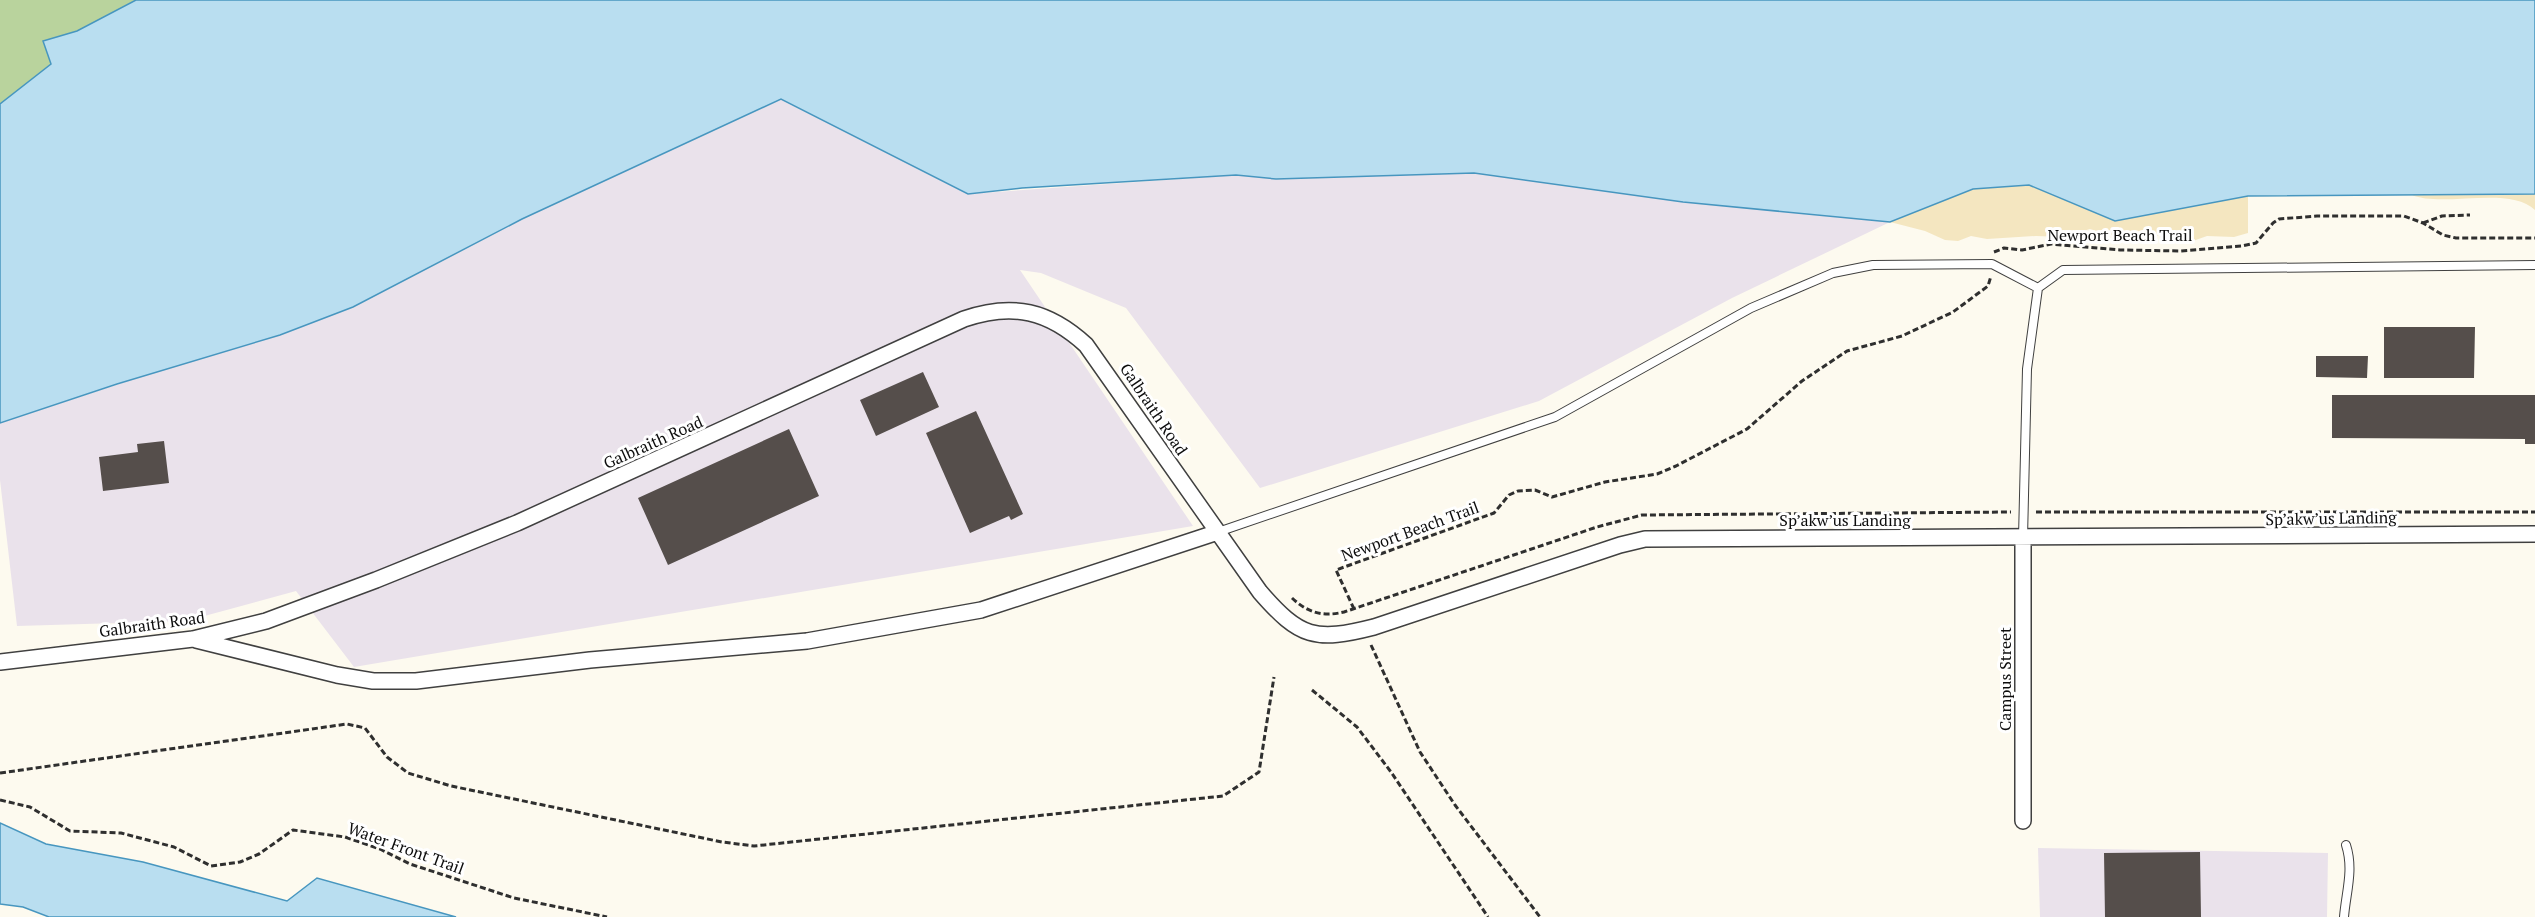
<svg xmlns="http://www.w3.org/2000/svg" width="2535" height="917" font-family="'PT Serif',serif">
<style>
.industrial{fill:#eae2eb}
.forest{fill:#b9d39d}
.sand{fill:#f4e6c0}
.water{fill:#b9def0;stroke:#4796bf;stroke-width:1.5}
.building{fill:#554e4b}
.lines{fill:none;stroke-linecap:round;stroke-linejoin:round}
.service-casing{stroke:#404040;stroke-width:10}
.minor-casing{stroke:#404040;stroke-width:18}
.path{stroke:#2f2f2f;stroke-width:3;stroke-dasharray:6 3;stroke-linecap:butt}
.service{stroke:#fff;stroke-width:8}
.minor{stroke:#fff;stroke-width:15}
.labels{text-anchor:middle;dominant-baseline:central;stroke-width:6;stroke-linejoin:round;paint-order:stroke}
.street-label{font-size:16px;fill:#0d0d0d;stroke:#fff}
</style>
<rect width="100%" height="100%" fill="#fdfaef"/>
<path class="industrial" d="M782,99L968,194L1236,175L1276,179L1474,173L1683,202L1890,222L1732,298L1539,401L1260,488L1126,308L1041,273L1020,270L1193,526L354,667L296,591L186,621L17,626L0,480V423L353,307L522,219Z
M2038,848L2328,853L2327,917H2040Z"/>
<path class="forest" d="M0,0H136L77,31L44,41L51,64L0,104Z"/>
<path class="sand" d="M2535,142V210C2510,185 2442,208 2412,195L2248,196V233L2234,237L2207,236L2193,241L2146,234L2109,235L2090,229L2063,237L2036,236L1987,239L1971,236L1958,241L1945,240L1925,231L1890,222L1829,215L1949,166Z"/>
<path class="water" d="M136,0H2535V194L2248,196L2115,221L2029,185L1973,189L1890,222L1683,202L1474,173L1276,179L1236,175L1022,188L968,194L781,99L522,219L353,307L280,335L117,384L0,423V104L51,64L43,41L77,31Z
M0,823L46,844L143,862L287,901L317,878L456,917H49L23,907L0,904Z"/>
<path class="building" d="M2384,327H2475L2474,378H2384Z
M2316,356H2368L2367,378L2316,377Z
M923,372L939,407L876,436L860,400Z
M2332,395H2535V444H2525V439L2332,438Z
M976,411L1023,514L1011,520L1009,516L970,533L926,433Z
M789,429L819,496L668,565L638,498Z
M164,441L169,483L103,491L99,457L138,452L137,444Z
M2200,852L2201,917H2105L2104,853Z"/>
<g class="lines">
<g class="service-casing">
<path id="service" d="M1218,532L1555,417L1751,308L1833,273L1873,265L1992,264L2038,288
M2023,538L2027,369L2038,288L2063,270L2535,265
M2344,917C2346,892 2354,870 2346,845"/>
</g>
<g class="minor-casing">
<path id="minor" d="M196,640L337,675L373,681H416L590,660L807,641L981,610L1218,532
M0,662L193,639L266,621L376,580L517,523L964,319C1013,302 1049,311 1086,345L1260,592C1300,638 1315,642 1374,627L1620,545L1645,539L2535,534
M2023,821V538"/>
</g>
<path class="path" d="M2423,223L2442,216L2470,215
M1994,252L2004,248L2022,250L2051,244L2120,250L2180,251L2242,246L2256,243L2273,223L2279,219L2317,216H2404L2423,223L2443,235L2456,238H2535
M2036,512H2535
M1292,598C1308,613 1323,617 1344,612L1597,527L1642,515L2011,512
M1354,609L1336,570L1494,513L1509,495L1518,491L1535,490L1552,497L1605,482L1657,474L1676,466L1747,429L1802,381L1847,351L1902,336L1953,312L1988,286L1991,276
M1371,645L1420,752L1455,805L1540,917
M1312,690L1357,727L1391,772L1488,917
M0,773L347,724L365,728L387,757L408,773L451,786L722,842L754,846L1223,796L1259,772L1274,677
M0,800L30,807L70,831L121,833L174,847L211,866L240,862L259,854L293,830L345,837L380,849L410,864L514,898L607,917"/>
<use href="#service" class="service"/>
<use href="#minor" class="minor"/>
</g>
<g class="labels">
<g class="street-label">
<text x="2120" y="235">Newport Beach Trail</text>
<text transform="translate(1154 409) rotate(56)">Galbraith Road</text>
<text transform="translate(653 442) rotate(-24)">Galbraith Road</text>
<text transform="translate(2331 518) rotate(-1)">Sp’akw’us Landing</text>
<text x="1845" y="520">Sp’akw’us Landing</text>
<text transform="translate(1410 531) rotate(-20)">Newport Beach Trail</text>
<text transform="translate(152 624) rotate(-8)">Galbraith Road</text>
<text transform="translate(2005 679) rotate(-90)">Campus Street</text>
<text transform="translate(406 848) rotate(20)">Water Front Trail</text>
</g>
</g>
</svg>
